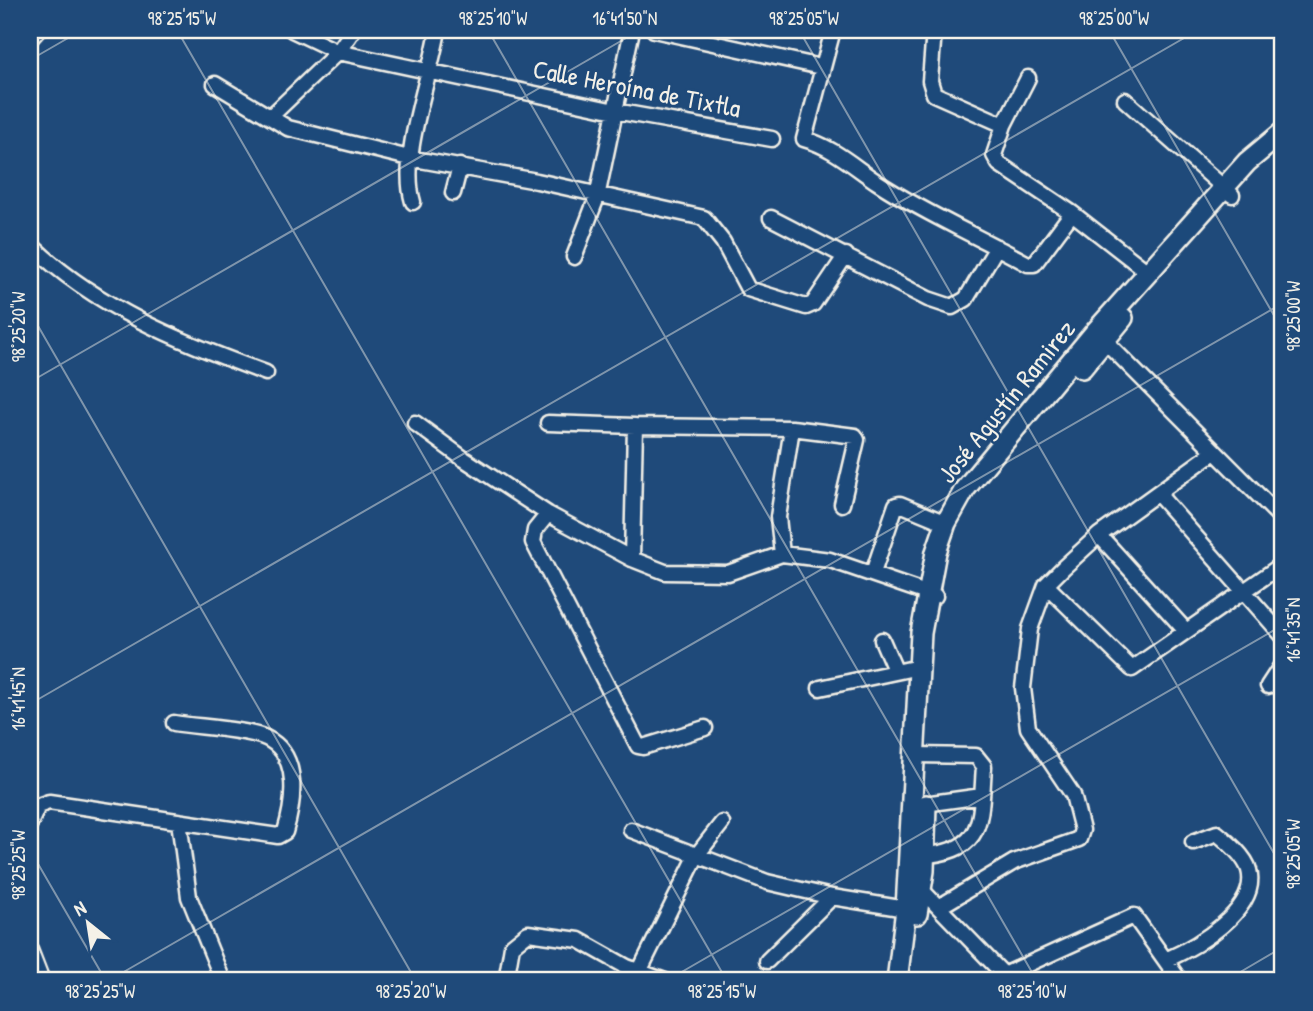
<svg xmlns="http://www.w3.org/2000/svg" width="1313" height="1011" font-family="'Patrick Hand',sans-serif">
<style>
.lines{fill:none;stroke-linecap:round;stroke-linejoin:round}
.minor-casing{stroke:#f4f1e8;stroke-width:19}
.major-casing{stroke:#f4f1e8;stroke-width:24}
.minor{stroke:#1f4a7a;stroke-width:14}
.major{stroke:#1f4a7a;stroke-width:19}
.ticks{fill:none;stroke:#f4f1e8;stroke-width:2;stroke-opacity:0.45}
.labels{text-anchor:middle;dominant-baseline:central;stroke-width:5;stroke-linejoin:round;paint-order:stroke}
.street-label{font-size:26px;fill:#f4f1e8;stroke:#1f4a7a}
.neatline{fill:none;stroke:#f4f1e8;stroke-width:2.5}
.ticks-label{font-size:18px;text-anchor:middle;fill:#f4f1e8}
</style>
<rect width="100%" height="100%" fill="#1f4a7a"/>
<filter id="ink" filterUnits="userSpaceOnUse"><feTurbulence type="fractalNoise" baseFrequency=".0143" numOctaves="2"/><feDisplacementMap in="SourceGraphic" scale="14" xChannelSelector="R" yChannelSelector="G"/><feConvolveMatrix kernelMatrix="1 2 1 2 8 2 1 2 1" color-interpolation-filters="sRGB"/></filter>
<g filter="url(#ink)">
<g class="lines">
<g class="minor-casing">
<path id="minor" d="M292,30L338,52L615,111L772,139
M654,30L821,67
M833,30L804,139C833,147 853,166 877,182C924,213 979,237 1028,264H1034L1072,213
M934,30L930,81L934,94L1004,125
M30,39L38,30
M1028,78L1004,125L994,155L999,164L1072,213L1149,273
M215,84L288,128L409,158L537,181L704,218L723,242L748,289L806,307L813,304L846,255
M1125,100L1232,195
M270,117L338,52L353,30
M453,193L460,166
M413,202C399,156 430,80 438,30
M771,218L928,299L952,307L966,299L997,247
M30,244C96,308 181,342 266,373
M574,257L597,197L632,30
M1099,335L1283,520
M415,423L464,459L548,514L632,559L665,572L728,573L782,554L830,560L935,596
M548,423L635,426
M1158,494L1283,636
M548,514L535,530L533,542L638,746L643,747L705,728
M1099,535L1186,631
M782,554L778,517L792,428
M632,559L635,426L792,428L855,436L857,440L842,504
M873,573L896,505L900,504L946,523
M1046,585L1132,669L1283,564
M882,640L895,670
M1268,686L1283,663
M820,688L919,667
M916,755L976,756L984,766C980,822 986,852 918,856
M917,805L982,796
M179,821L189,897L223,981
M30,824L38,806L49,802L278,836L285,832C294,802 301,755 266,738C246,729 197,727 174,723
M631,830L767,882L832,897L906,909
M916,884L1009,980
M939,907L1014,862L1079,839L1082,830L1073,795L1028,728L1023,688L1030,629L1046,585L1064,567L1099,535L1213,453
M30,950L42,981
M1166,960C1195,947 1260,910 1249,870C1245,856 1228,842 1217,833L1193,842
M767,961L832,897
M639,972L697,855L722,823
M1004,975L1134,916L1180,981
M506,981L512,946L528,933L579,940L627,967L665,981"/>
</g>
<g class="major-casing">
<path id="major" d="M1082,368L1123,318
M917,914L924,871L926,805
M897,981L906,909L921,633L936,552L946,523L965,489L1095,332L1247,162L1283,132"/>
</g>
<use href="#minor" class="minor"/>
<use href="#major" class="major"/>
</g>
</g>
<path class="ticks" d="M177,30L727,981M488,30L1037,981M799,30L1283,869M1109,30L1283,331M30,60L82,30M30,312L416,981M30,382L640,30M30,704L1198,30M30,850L106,981M108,981L1283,303M666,981L1283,625M1225,981L1283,947"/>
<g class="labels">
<g class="street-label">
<text transform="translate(637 88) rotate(11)">Calle Heroína de Tixtla</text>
<text transform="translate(1006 401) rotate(-51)">José Agustín Ramirez</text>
</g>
</g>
<rect width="1313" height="1011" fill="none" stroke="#1f4a7a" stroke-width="77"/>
<g transform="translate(88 923) rotate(330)" stroke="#1f4a7a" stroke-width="5" paint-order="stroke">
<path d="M0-5L12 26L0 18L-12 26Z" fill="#f4f1e8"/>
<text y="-10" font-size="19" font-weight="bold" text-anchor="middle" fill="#f4f1e8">N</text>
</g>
<rect x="38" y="38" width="1236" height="934" class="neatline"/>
<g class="ticks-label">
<text x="182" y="25">98°25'15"W</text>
<text x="493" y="25">98°25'10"W</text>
<text x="625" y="25">16°41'50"N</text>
<text x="804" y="25">98°25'05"W</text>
<text x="1114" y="25">98°25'00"W</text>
<text transform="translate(1294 316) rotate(-90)" y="6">98°25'00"W</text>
<text transform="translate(19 327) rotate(-90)" y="6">98°25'20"W</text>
<text transform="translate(1294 630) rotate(-90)" y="6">16°41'35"N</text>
<text transform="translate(19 699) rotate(-90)" y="6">16°41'45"N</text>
<text transform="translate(1294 854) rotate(-90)" y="6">98°25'05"W</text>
<text transform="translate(19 865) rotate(-90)" y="6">98°25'25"W</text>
<text x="100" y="998">98°25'25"W</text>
<text x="411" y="998">98°25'20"W</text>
<text x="722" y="998">98°25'15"W</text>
<text x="1032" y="998">98°25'10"W</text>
</g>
</svg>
